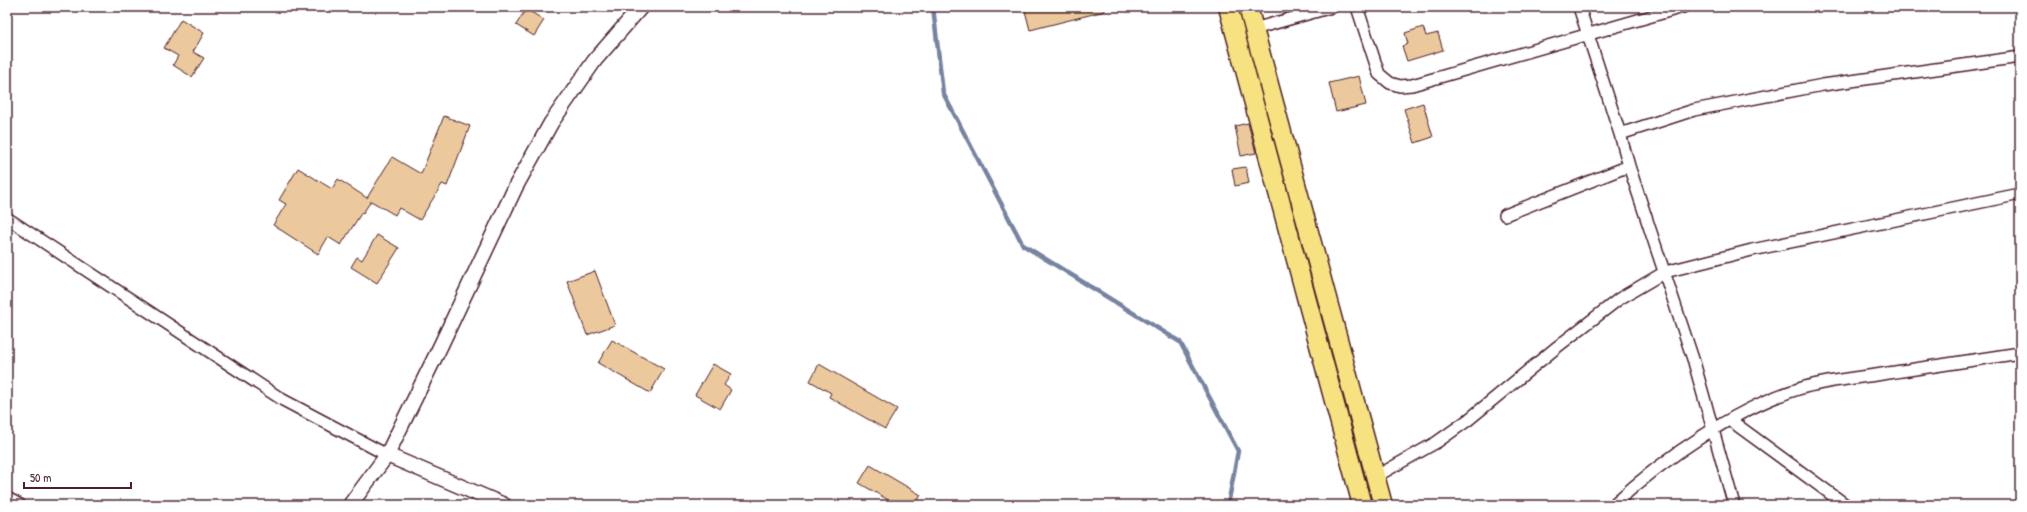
<svg xmlns="http://www.w3.org/2000/svg" width="2027" height="512" font-family="'Patrick Hand',sans-serif">
<style>
.lines{fill:none;stroke-linecap:round;stroke-linejoin:round}
.stream{stroke:#7684a1;stroke-width:4.5}
.building{fill:#ebc99d;stroke:#4a1f2b}
.minor-casing{stroke:#4a1f2b;stroke-width:14}
.tertiary-casing{stroke:#4a1f2b;stroke-width:17}
.primary-casing{stroke:#4a1f2b;stroke-width:21}
.minor{stroke:#fff;stroke-width:11}
.tertiary{stroke:#fff;stroke-width:14}
.primary{stroke:#f7e281;stroke-width:18}
</style>
<rect width="100%" height="100%" fill="#fff"/>
<filter id="ink" filterUnits="userSpaceOnUse"><feTurbulence type="fractalNoise" baseFrequency=".025" numOctaves="2"/><feDisplacementMap in="SourceGraphic" scale="8" xChannelSelector="R" yChannelSelector="G"/><feConvolveMatrix kernelMatrix="1 2 1 2 8 2 1 2 1" color-interpolation-filters="sRGB"/></filter>
<g filter="url(#ink)">
<g class="lines">
<path class="stream" d="M933,7L943,93L1023,245L1180,342L1238,451L1228,505"/>
</g>
<path class="building" d="M1024,7H1105V11L1030,30Z
M526,9L544,20L534,36L516,25Z
M181,19L204,33L193,52L204,58L192,77L173,65L178,56L164,48Z
M1423,27L1426,36L1438,33L1443,50L1407,61L1402,46L1408,44L1405,33Z
M1359,76L1366,105L1336,112L1329,83Z
M1423,103L1433,137L1415,143L1404,109Z
M444,116L470,126L447,186L442,184L420,220L399,208L395,215L371,201L363,213L362,212L341,245L328,237L318,254L273,225L286,204L279,200L298,168L332,189L338,179L367,198L392,157L421,174Z
M1248,123L1256,153L1241,156L1235,126Z
M1246,167L1249,183L1235,186L1232,169Z
M377,235L399,248L377,283L351,267L357,257L362,260Z
M595,271L615,325L587,335L567,281Z
M612,340L664,369L650,393L598,363Z
M713,364L731,374L724,385L731,390L720,409L695,395Z
M819,364L897,409L885,429L829,397L831,393L810,381Z
M870,465L921,495L915,505H897L859,483Z"/>
<g class="lines">
<g class="minor-casing">
<path id="minor" d="M1357,7L1379,74L1390,83L1400,86L1412,85L1683,7
M1579,7L1620,134L1629,166L1694,362L1734,505
M1254,29L1332,7
M1620,134L1694,110L1823,85L2020,57
M1505,215L1629,166
M7,218L283,400L387,455
M1730,420L1846,505
M1375,477L1437,442L1468,420L1557,347L1619,299L1665,272L1752,250L2020,194
M7,498L20,505
M1613,505C1663,459 1740,405 1805,387C1830,380 1857,378 1882,374C1928,367 1974,360 2020,353"/>
</g>
<g class="tertiary-casing">
<path id="tertiary" d="M387,455L504,505
M350,505L387,455L440,347L516,186L551,123L595,60L641,7"/>
</g>
<g class="primary-casing">
<path id="primary" d="M1228,7L1362,505
M1248,7L1383,505"/>
</g>
<use href="#minor" class="minor"/>
<use href="#tertiary" class="tertiary"/>
<use href="#primary" class="primary"/>
</g>
</g>
<rect width="2027" height="512" fill="none" stroke="#fff" stroke-width="24"/>
<rect x="12" y="12" width="2003" height="488" fill="none" stroke="#4a1f2b" stroke-width="1.5" filter="url(#ink)"/>
<path d="M24 482v6h107v-6" fill="none" stroke="#4a1f2b" stroke-width="2"/>
<text x="30" y="482" font-size="12" fill="#4a1f2b" stroke="#ffffff" stroke-width="3" paint-order="stroke">50 m</text>
</svg>
